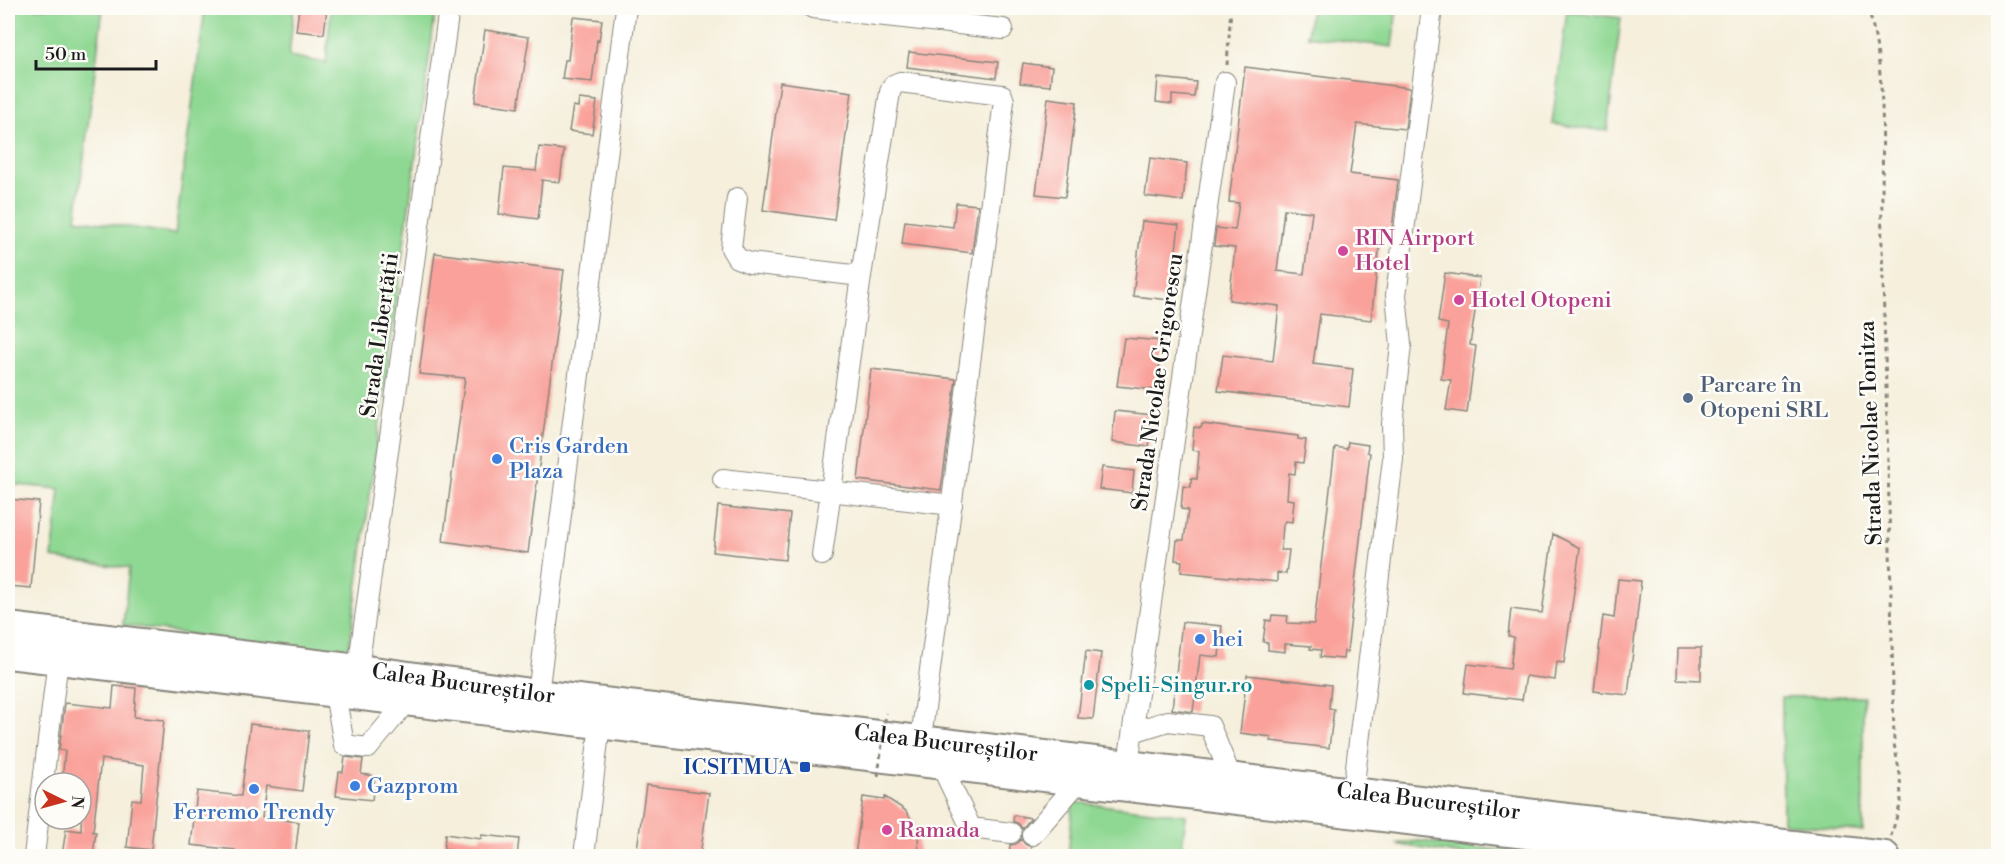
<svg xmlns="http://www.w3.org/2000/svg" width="2006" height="864" font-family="'Libre Bodoni',serif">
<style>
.green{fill:#8fd893;stroke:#567a58;stroke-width:1.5}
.building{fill:#f9a19a;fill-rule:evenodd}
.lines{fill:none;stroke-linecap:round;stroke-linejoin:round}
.minor-casing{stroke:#88867c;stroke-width:22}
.highway-casing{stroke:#88867c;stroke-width:32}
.path{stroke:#88867c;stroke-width:3;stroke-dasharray:4.5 4.5;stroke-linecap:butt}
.minor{stroke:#fff;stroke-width:20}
.highway{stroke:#fff;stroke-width:28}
.path-bridge{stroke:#88867c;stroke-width:3;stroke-dasharray:4.5 4.5;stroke-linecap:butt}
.hotel-dot{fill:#d1479c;stroke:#fdfcf7;stroke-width:2}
.service-dot{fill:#5c6f8a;stroke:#fdfcf7;stroke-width:2}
.shop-dot{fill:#3f7fe0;stroke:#fdfcf7;stroke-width:2}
.culture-dot{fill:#0f9aa8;stroke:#fdfcf7;stroke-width:2}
.transit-dot{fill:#1a4fb4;stroke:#fdfcf7;stroke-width:2}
.labels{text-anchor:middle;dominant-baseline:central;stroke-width:5;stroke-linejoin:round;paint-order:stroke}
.hotel-label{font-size:22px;fill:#b23c85;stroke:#fdfcf7;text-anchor:start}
.street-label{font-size:22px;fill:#1c1c1c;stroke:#fdfcf7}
.service-label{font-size:22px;fill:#4e5e75;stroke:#fdfcf7;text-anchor:start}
.shop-label{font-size:22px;fill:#366cbe;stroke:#fdfcf7;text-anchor:start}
.culture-label{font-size:22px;fill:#0d838f;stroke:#fdfcf7;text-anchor:start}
.transit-label{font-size:22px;fill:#164399;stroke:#fdfcf7;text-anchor:end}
</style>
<rect width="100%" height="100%" fill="#fdfcf7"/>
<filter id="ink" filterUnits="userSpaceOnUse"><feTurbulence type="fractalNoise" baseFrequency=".0167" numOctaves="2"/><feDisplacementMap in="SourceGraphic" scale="12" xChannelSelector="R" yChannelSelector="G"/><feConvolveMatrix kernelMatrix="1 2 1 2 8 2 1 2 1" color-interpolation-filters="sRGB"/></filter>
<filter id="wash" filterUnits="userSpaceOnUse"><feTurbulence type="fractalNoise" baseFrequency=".008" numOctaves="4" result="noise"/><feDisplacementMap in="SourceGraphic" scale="24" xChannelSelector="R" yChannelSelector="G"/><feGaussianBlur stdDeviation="1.35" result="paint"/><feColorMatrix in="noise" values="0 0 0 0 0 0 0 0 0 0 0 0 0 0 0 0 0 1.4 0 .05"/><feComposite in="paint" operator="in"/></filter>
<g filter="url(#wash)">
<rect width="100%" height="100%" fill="#f5efdc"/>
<path class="green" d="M8,8H103L76,219L175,234L205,8H294L289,56L326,63L331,8H436L348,656L123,625L129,568L52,558L60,489L8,484Z
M1311,8H1397L1392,47L1307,36Z
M1567,11L1621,18L1607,131L1552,124Z
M1863,696V832L1783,823L1782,697Z
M1073,802L1186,815L1181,856H1068Z
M1419,841L1549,856H1468L1396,844Z"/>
<g id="blocks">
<path class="building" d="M299,8H327L324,34L296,31Z
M573,17L602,20L599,41L597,40L592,82L562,79L565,60H568Z
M485,30L529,37L518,108L475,102Z
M909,52L998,62L996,78L907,67Z
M1023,63L1052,67L1050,86L1020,83Z
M1245,67L1410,88L1405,129L1357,124L1350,174L1398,180L1391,237L1381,235L1371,320L1320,314L1313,364L1353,369L1349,407L1218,391L1223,355L1273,361L1279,306L1229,300L1235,248L1214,246L1216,228L1235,230L1239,203L1229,202ZM1284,209L1312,212L1304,274L1277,271Z
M1158,78L1196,82L1194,97L1172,95V104L1156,102Z
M780,82L852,92L834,220L763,210Z
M1048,98L1077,102L1065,197L1036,194Z
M579,99L597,101L592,134L569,131L573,106L578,107Z
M539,147L564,150L560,182L542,180L538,219L499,214L504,168L536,171Z
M1150,158L1187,163L1183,201L1145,196Z
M956,203L978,205L972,253L902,244L905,221L953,227Z
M1142,221L1179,225L1170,300L1133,296Z
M435,253L564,270L528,553L443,541L465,378L419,374Z
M1445,273L1480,278L1470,345L1476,346L1467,413L1446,410L1451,380L1441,379L1448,324L1438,322Z
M1124,338L1163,341L1156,390L1117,386Z
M871,369L956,379L941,490L858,480Z
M1115,411L1153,415L1149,447L1112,442Z
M1202,424L1298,436V439L1306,440L1303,463L1296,462L1295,474L1289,473L1287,499L1294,500L1292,522L1285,521L1283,525L1281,550H1289L1286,574L1277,573V582L1181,572L1182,561L1175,560L1177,540H1184L1188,510L1181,509L1183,486L1191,487V478L1197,479L1199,451L1192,450L1194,427L1201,428Z
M1348,442L1368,445L1367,452L1370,453L1347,652L1344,651L1343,659L1320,657L1321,650L1310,649L1311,646L1285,644V652L1268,650V643L1263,642L1266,620L1271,621L1272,615L1288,616L1287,623L1314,624L1335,447L1347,449Z
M1102,467L1134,471L1132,493L1099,489Z
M8,499L39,502L31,588L8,586Z
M718,506L790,514L785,560L713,552Z
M1553,534L1580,548L1564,663L1557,662L1555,680L1526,676L1522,700L1464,693L1468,664L1510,669L1514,637L1508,636L1511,609L1542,613Z
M1618,579L1641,581L1628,695L1594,691L1603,616L1614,618Z
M1182,622L1222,626L1219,657L1200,655L1193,712L1172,709Z
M1678,648H1701V680L1677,679Z
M1086,651L1101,653L1093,719L1078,718Z
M1247,675L1331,685L1329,708L1334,709L1329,748L1271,741L1272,737L1240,733Z
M114,686L136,688L134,717L164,720L151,850L127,847L132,799L141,800L144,765L101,759L93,832H96L93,855L62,856L66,829L81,831L82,782L62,780L65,751L59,750L65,703L112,708Z
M250,724L309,731L302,791L266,786L262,817L299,822L295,856H234L235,850L191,845L197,791L241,796Z
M345,757L363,759L361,774L375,776L372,800L336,796L339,772H343Z
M646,785L709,793L700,856H636Z
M863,797L884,800L885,797L905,810L914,823L918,836L919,856H855Z
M1014,815L1031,818L1022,829L1019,824L1013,821Z
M445,834L481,839L482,835L519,839L517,856H455V851L444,849Z
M1021,839L1025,844L1031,847L1030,856H1009L1010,845L1016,844Z"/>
</g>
</g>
<g filter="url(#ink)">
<use href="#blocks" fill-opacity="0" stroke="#88867c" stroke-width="1.5"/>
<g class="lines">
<g class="minor-casing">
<path id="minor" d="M813,8L1003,29
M737,198L731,248L737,258L750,263L861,276
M723,479L952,505
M822,555L861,276L890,92L893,85L900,82L1002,95L1004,101L921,739
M358,669L449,8
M335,693L344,745L368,748L407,701
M538,694L626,8
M1133,732L1168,721L1210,726L1231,777
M1128,764L1225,82
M941,765L971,828L1011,833
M1353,792L1393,459L1392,424L1401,345L1396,295L1432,8
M1032,835L1080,780
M34,856L58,659
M584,856L600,724"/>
</g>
<g class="highway-casing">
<g id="highway">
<path id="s1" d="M8,627L358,669L538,694L1885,856"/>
<path d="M8,654L1710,856"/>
</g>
</g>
<path class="path" d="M1868,8C1890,83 1880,169 1882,248C1887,413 1891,578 1894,744L1900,774L1901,802L1891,836
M1227,65L1231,8"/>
<use href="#minor" class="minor"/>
<use href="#highway" class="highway"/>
<path class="path-bridge" d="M878,776L886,713"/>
</g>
</g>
<g class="hotel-dot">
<circle cx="1343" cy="251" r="6"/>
<circle cx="1459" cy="300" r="6"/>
<circle cx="887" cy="830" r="6"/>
</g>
<circle class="service-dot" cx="1688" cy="398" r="6"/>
<g class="shop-dot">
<circle cx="497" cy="459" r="6"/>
<circle cx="1200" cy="639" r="6"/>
<circle cx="355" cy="786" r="6"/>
<circle cx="254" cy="789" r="6"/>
</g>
<circle class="culture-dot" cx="1089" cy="685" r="6"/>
<rect class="transit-dot" x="799" y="761" width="12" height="12" rx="3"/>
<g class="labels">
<g class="hotel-label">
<text x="1355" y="238">RIN Airport<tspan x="1355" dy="25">Hotel</tspan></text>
<text x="1471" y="300">Hotel Otopeni</text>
<text x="899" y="830">Ramada</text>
</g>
<g class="street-label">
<text transform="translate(380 335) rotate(-82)">Strada Libertății</text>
<text transform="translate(1158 382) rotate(-82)">Strada Nicolae Grigorescu</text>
<text transform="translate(1871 433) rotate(-92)">Strada Nicolae Tonitza</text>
<text stroke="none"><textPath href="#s1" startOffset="459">Calea Bucureștilor</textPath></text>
<text stroke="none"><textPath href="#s1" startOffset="945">Calea Bucureștilor</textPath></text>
<text stroke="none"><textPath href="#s1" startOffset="1431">Calea Bucureștilor</textPath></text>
</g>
<g class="service-label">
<text x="1700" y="385">Parcare în<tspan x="1700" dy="25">Otopeni SRL</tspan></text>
</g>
<g class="shop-label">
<text x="509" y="446">Cris Garden<tspan x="509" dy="25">Plaza</tspan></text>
<text x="1212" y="639">hei</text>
<text x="367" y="786">Gazprom</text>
<text x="254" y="812" text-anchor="middle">Ferremo Trendy</text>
</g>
<g class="culture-label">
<text x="1101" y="685">Speli-Singur.ro</text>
</g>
<g class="transit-label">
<text x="793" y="767">ICSITMUA</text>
</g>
</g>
<rect width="2006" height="864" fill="none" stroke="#fdfcf7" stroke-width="30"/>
<g transform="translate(63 801) rotate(95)"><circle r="28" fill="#fdfcf7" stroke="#a3a29f" stroke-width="1.5"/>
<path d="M0-4.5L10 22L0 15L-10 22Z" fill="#c8321e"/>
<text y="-9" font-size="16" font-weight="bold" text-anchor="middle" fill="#1c1c1c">N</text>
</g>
<path d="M36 60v9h120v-9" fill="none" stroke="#1c1c1c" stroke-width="3"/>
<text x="45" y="60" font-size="18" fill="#1c1c1c" stroke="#fdfcf7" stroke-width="4.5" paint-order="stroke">50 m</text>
</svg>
